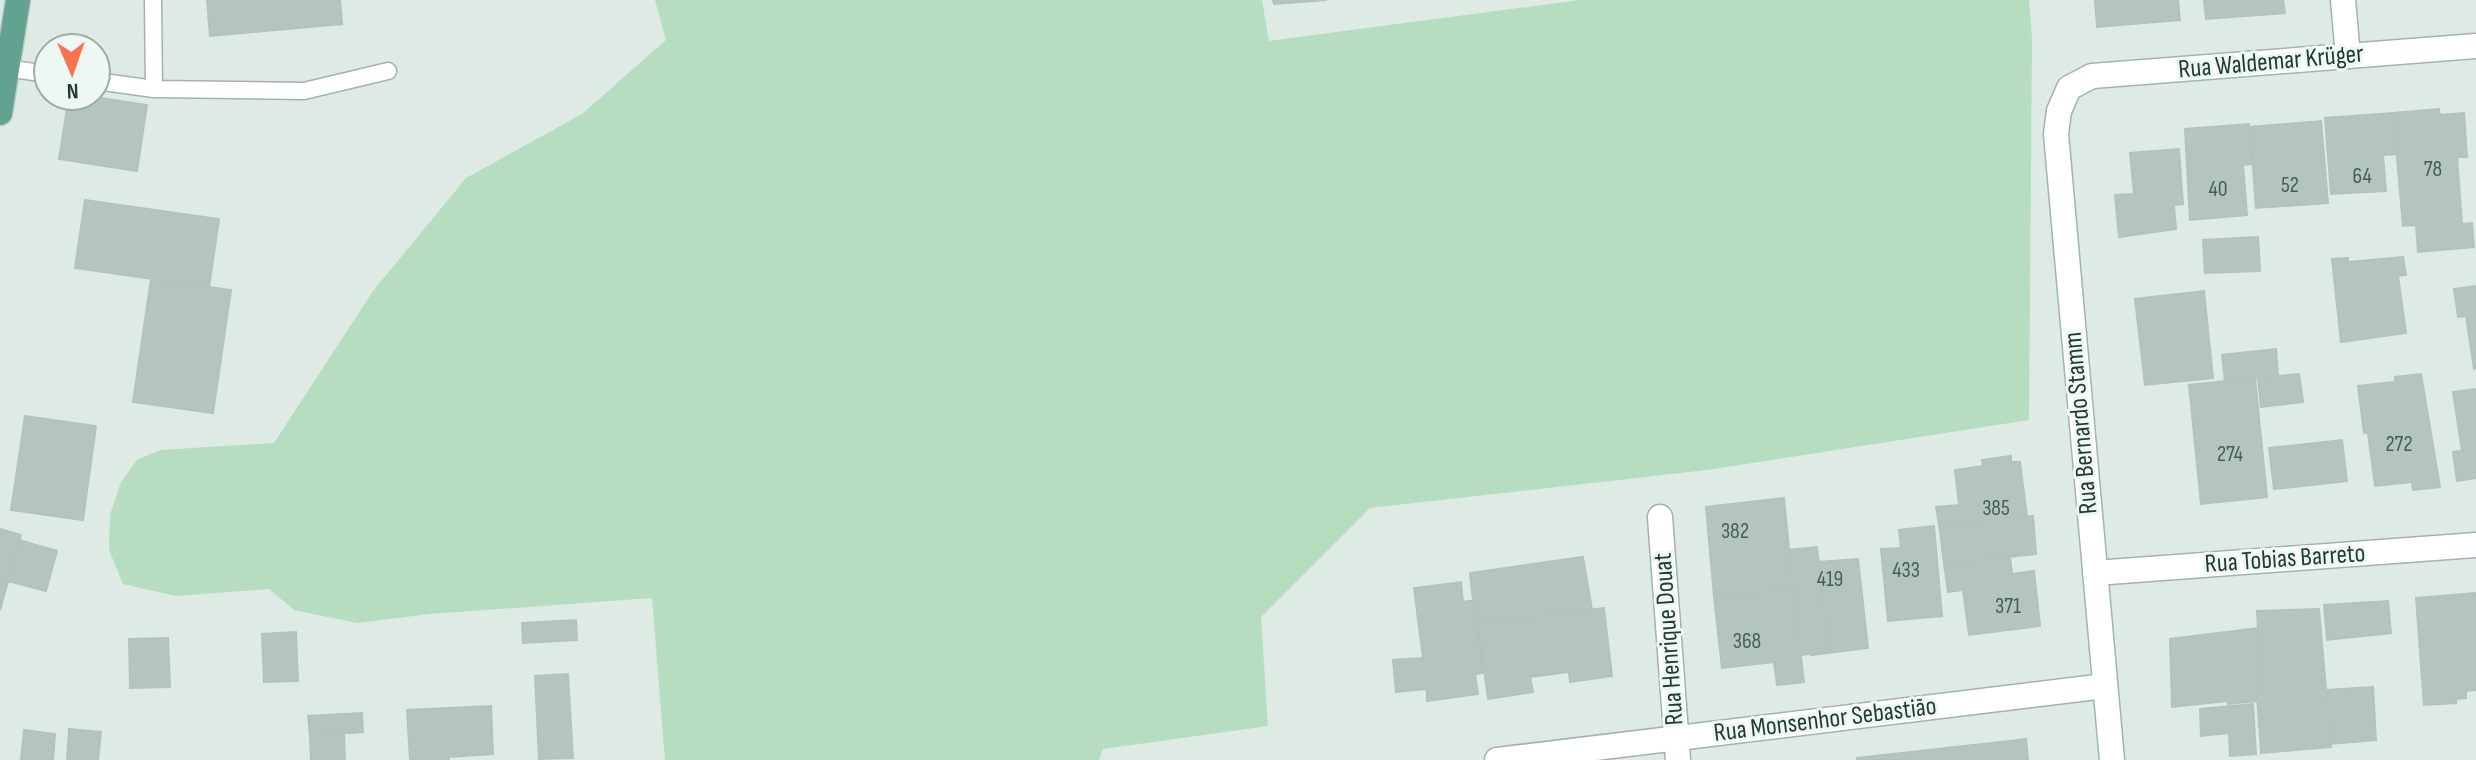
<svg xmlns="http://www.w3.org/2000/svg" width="2476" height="760" font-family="'Sofia Sans Condensed',sans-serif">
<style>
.green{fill:#b6ddbf}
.building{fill:#b4c5be;stroke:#b1c4bc;stroke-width:2}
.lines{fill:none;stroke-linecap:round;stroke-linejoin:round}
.lane-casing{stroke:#a1b3ac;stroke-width:19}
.street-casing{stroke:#a1b3ac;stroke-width:27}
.secondary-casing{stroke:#9db7ad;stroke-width:27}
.primary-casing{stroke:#c0c8c6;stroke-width:27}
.lane{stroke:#fff;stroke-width:16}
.street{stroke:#fff;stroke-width:24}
.secondary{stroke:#fff;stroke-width:24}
.primary{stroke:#61a290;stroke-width:24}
.labels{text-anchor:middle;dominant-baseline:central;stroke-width:6;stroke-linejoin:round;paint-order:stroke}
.number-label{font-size:22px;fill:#445e56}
.street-label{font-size:26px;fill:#1f3b33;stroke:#eff7f3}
</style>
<rect width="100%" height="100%" fill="#deebe5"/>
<path class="green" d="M655,0H1262L1269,41L1580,0H2029L2032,38L2029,420L1707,470L1370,508L1261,617L1268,726L1103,749L1099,760H665L652,598L430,614L357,623L294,610L269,589L176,596L123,584L109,550L110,515L121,482L137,460L160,450L274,443L373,291L466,178L582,114L666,40Z"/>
<path class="building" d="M207,0H340L342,24L210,36Z
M1273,0H1327L1274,4Z
M2095,0H2178L2180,20L2097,27Z
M2204,0H2283L2285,13L2206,19Z
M69,96H88L147,105L137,171L59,159Z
M2439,109L2440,115L2464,113L2467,157H2457L2462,224L2472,223L2474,247L2418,252L2416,225L2403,226L2393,113Z
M2393,113L2396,154L2383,155L2386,191L2331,194L2325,118Z
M2321,121L2328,203L2256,208L2250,127Z
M2249,124L2252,164L2243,165L2247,215L2190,220L2185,129Z
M2179,149L2183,204L2174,205L2176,229L2119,237L2115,195L2134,194L2130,153Z
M85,200L219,219L209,287L75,268Z
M2258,237L2260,271L2205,273L2203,240Z
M2403,257L2406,275L2398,276L2406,333L2341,342L2332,259L2348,258V262Z
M151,279L231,290L213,413L133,402Z
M2476,286V368L2474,369L2466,316L2458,317L2454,289Z
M2204,291L2213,378L2145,385L2135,299Z
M2276,349L2278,376L2225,382L2222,355Z
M2299,374L2303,402L2261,407L2258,378Z
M2421,374L2440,487L2413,490L2412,482L2375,486L2368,433H2364L2358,386L2395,382V377Z
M2255,378L2267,497L2201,504L2189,385Z
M2476,389V478L2457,481L2453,452L2462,451L2453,392Z
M25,416L96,426L83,520L11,510Z
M2342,440L2347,481L2274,489L2269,448Z
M2011,456V462H2020L2027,517L1939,524L1936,507L1959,505L1955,470L1983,466L1982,460Z
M1784,498L1793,589L1714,597L1706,507Z
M2033,516L2036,554L1944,564L1939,524Z
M1934,526L1942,616L1888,621L1881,549L1901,548L1899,530Z
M0,529L21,535L0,610Z
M19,540L57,551L46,591L8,581Z
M1817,547L1829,651L1801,655L1789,550Z
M1583,557L1592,610L1476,625L1470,573Z
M2010,557L2012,574L2034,571L2040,626L1969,635L1963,590L1948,592L1944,564Z
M1858,559L1868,648L1811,655V654L1829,651L1818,562Z
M1461,582L1463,602L1473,600L1483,673L1475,674L1478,694L1427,701V689L1396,692L1393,660L1423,658L1414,588Z
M1793,589L1804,682L1777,685L1774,662L1722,668L1714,597Z
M2476,593V690L2466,691V698L2456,699V703L2424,705L2416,598Z
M2388,601L2391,633L2327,640L2324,605Z
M1604,608L1612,676L1570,682L1569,672L1530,677L1533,692L1488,699L1478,624Z
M2319,609L2331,747L2261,753L2257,695H2262L2257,611Z
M576,620L577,640L523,643L522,623Z
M2258,628L2262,695H2257V701L2228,704L2227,701L2172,707L2170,639Z
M296,632L298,681L264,682L262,634Z
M168,638L170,687L130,688L129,639Z
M568,674L573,758L539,759L535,676Z
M2373,687L2376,740L2330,744L2326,690Z
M2253,704L2256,754L2230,756L2229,733L2201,736L2200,709Z
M491,706L493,754L449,757V760H410L407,710Z
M362,713L363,732L310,736L308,716Z
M69,729L101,732L98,760H67Z
M24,730L55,734L53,760H21Z
M344,734L345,760H311L310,736Z
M2026,739L2028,760H1857V758Z"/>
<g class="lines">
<g class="lane-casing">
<path id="lane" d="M153,0L154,89
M6,68L48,74
M96,81L154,89L304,91L388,71"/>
</g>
<g class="street-casing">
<path id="street" d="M2348,56L2476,46
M1660,517L1678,760
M2095,573L2476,545
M1497,760L2105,686"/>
</g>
<g class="secondary-casing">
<path id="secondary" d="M2112,760L2056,134L2059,111L2069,88L2092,76L2348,56L2343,0"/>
</g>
<g class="primary-casing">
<path id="primary" d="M0,113L18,0"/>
</g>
<use href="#lane" class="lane"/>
<use href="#street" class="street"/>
<use href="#secondary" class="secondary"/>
<use href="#primary" class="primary"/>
</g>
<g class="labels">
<g class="number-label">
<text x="2433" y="169">78</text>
<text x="2362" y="176">64</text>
<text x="2290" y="185">52</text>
<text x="2218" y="189">40</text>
<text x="2399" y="444">272</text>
<text x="2230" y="454">274</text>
<text x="1996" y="508">385</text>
<text x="1735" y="531">382</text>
<text x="1906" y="570">433</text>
<text x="1830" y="579">419</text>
<text x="2008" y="606">371</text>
<text x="1747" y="641">368</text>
</g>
<g class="street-label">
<text transform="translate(2271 62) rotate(-5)">Rua Waldemar Krüger</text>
<text transform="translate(2081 423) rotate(-95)">Rua Bernardo Stamm</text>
<text transform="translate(2285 559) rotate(-4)">Rua Tobias Barreto</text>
<text transform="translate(1669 639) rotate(-94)">Rua Henrique Douat</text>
<text transform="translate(1825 720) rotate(-7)">Rua Monsenhor Sebastião</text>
</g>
</g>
<g transform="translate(72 72) rotate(178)"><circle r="38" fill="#eff7f3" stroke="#9caca6" stroke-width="2"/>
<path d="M0-6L14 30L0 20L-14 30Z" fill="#f8744f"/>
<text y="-12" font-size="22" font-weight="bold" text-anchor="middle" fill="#1f3b33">N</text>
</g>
</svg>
